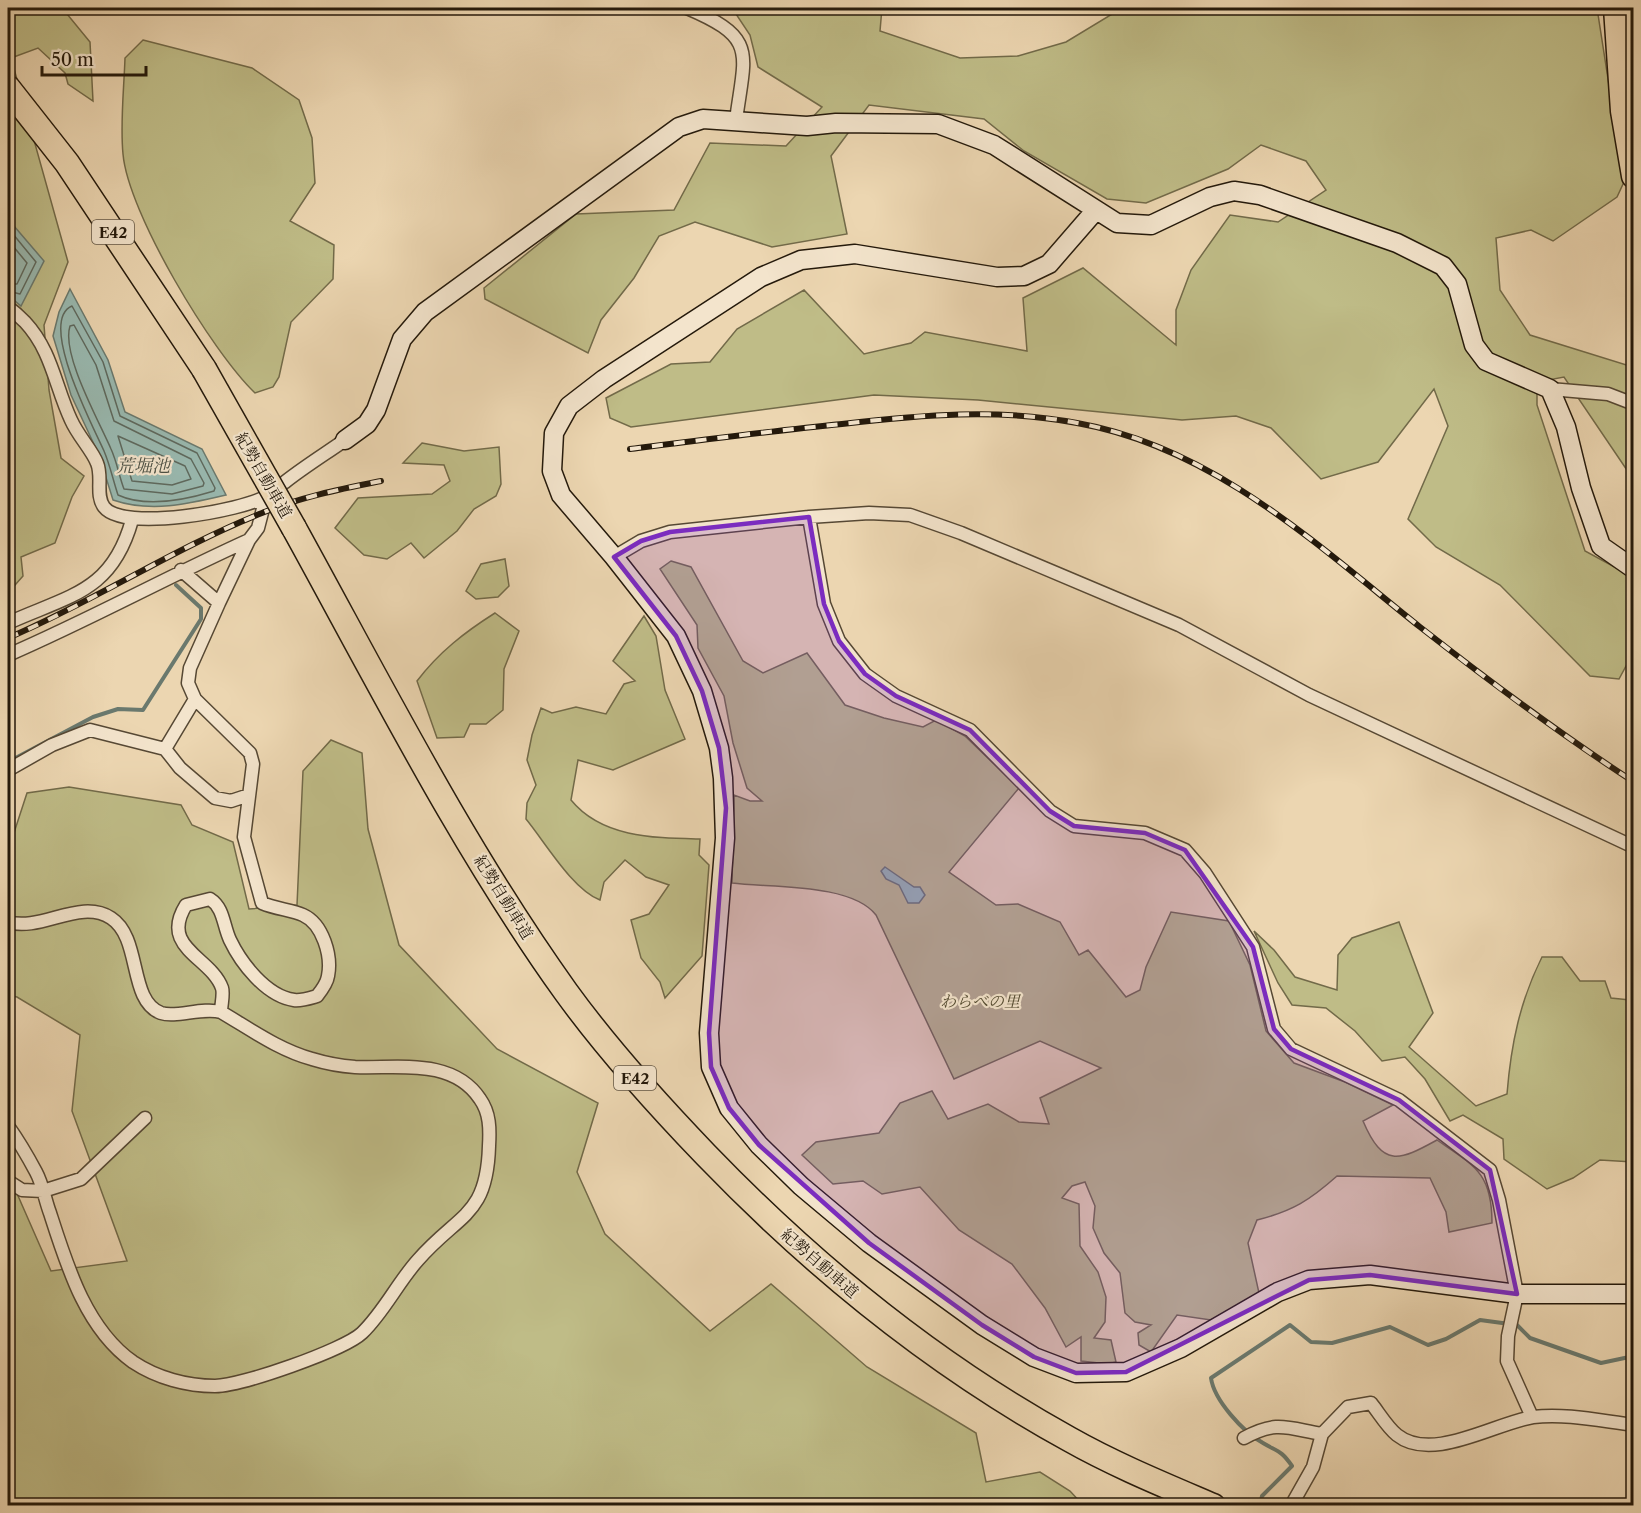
<svg xmlns="http://www.w3.org/2000/svg" width="1641" height="1513" font-family="'Libre Caslon Text','Noto Serif JP',serif">
<style>
.green{fill:#bfbc87;stroke:#726a49;stroke-width:1.5}
.water{fill:#99b9b0;stroke:#6a796e;stroke-width:1.5}
.lines{fill:none;stroke-linecap:round;stroke-linejoin:round}
.shore{stroke:#5e695e;stroke-width:1.5}
.stream{stroke:#6a796e;stroke-width:4}
.street-casing{stroke:#564834;stroke-width:15}
.secondary-casing{stroke:#24190b;stroke-width:21}
.highway-casing{stroke:#24190b;stroke-width:27}
.street{stroke:#f3e4cc;stroke-width:12}
.secondary{stroke:#f3e4cc;stroke-width:18}
.highway{stroke:#ecd6b1;stroke-width:24}
.rail-casing{stroke:#24190b;stroke-width:6}
.rail{stroke:#f3e4cc;stroke-width:4;stroke-dasharray:11;stroke-linecap:butt}
.highway-bridge-casing{stroke:#24190b;stroke-width:27;stroke-linecap:butt}
.highway-bridge{stroke:#ecd6b1;stroke-width:24}
.marked{fill:#7b2cbf;fill-opacity:0.2;stroke:#7b2cbf;stroke-width:4.5;stroke-linejoin:round}
.labels{text-anchor:middle;dominant-baseline:central;stroke-width:4.5;stroke-linejoin:round;paint-order:stroke}
.shield{fill:#f3e4cc;stroke:#625645;stroke-width:1.5}
.shield-label{font-size:15px;font-weight:bold;fill:#24190b}
.street-label{font-size:16px;fill:#24190b;stroke:#f3e4cc}
.park-label{font-size:16px;font-style:italic;fill:#524a30;stroke:#f3e4cc}
.water-label{font-size:18px;font-style:italic;fill:#4d5145;stroke:#f3e4cc}
</style>
<rect width="100%" height="100%" fill="#ecd6b1"/>
<filter id="stains"><feTurbulence type="fractalNoise" baseFrequency=".00333" numOctaves="4"/><feColorMatrix values="0 0 0 0 .2 0 0 0 0 .09 0 0 0 0 .02 0 0 0 .5 -.17"/></filter>
<radialGradient id="worn" r=".72"><stop offset=".6" stop-color="#630" stop-opacity="0"/><stop offset="1" stop-color="#630" stop-opacity=".3"/></radialGradient>
<path class="green" d="M8,8H67V14L90,42L93,101L68,84L65,73L38,48L11,58L68,262L44,325L49,390L61,458L84,476L72,497L55,543L21,557L23,576L8,593Z
M732,8H882L880,31L960,58L1018,56L1066,42L1122,8L1182,12L1189,8H1394L1398,14H1413L1418,8H1597L1624,182L1617,197L1553,241L1531,230L1496,238L1500,290L1530,335L1633,367V479L1564,377L1537,382V405L1585,551L1633,577V653L1619,679L1590,676L1500,585L1436,547L1408,519L1448,426L1434,389L1378,462L1321,479L1271,428L1236,416L1182,420L978,400L874,395L631,427L610,418L606,398L671,364L710,362L737,329L804,290L864,354L911,343L925,332L1027,351L1023,298L1083,268L1176,345V310L1191,270L1230,215L1278,222L1326,190L1306,161L1261,145L1228,169L1146,203L1107,199L1024,151L984,119L869,105L831,156L847,234L772,247L695,222L659,236L634,278L601,320L588,353L485,299L484,288L576,214L674,210L710,143L786,146L822,107L758,67L750,35Z
M143,40L252,68L299,100L312,138L315,183L290,221L334,245L333,279L291,322L279,377L273,387L255,393C212,352 128,213 123,154C120,123 124,89 125,58Z
M422,443L464,451L499,447L501,484L496,496L474,509L457,531L424,558L411,543L387,559L364,555L335,528L358,498L432,494L450,481L444,465L403,463Z
M505,559L509,586L498,597L476,599L466,591L481,564Z
M671,561L691,567L743,661L763,673L807,653L845,705L884,718L923,727L936,720L965,736L1019,788L949,872L996,905L1018,904L1060,922L1079,955L1088,950L1126,997L1140,990L1146,967L1171,912L1229,921L1250,965L1266,1031L1294,1063L1345,1082L1393,1105L1363,1121C1383,1168 1399,1161 1437,1140C1475,1166 1492,1173 1492,1223L1449,1232L1446,1212L1430,1178L1337,1176C1310,1200 1293,1211 1257,1220L1248,1243L1259,1293L1211,1320L1177,1315L1151,1352L1139,1345L1138,1333L1151,1325L1135,1322L1125,1313L1120,1273L1104,1253L1093,1228L1095,1206L1085,1182L1072,1186L1062,1198L1079,1204L1080,1246L1098,1272L1106,1297L1105,1322L1094,1338L1111,1340L1116,1362L1108,1364L1081,1361V1337L1066,1347L1045,1308L1012,1264L959,1230L920,1187L882,1194L863,1181L833,1184L802,1155L816,1142L879,1133L900,1103L932,1091L948,1119L988,1104L1019,1122L1049,1124L1040,1098L1101,1068L1040,1041L954,1079L876,915C851,883 771,888 732,883L734,795L750,801H762L747,788L733,743L724,696L698,648L697,625L660,569Z
M495,613L519,631L504,669L503,710L486,724H470L464,737L437,738L417,681C439,652 465,632 495,613Z
M644,616L656,636L665,690L685,739L613,770L578,760L571,800C602,838 655,838 700,839L699,855L709,865L702,956L665,998L660,982L641,958L631,920L649,914L669,885L646,877L625,860L604,882L600,900C572,889 545,842 526,819L527,803L536,785L527,760L532,735L541,708L552,713L576,707L606,714L624,684L635,681L613,661Z
M331,740L362,753L368,829L399,945L497,1049L598,1103L577,1172L605,1234L710,1331L771,1284L867,1367L976,1433L986,1482L1040,1472L1070,1491L1083,1505H8V1173L51,1271L127,1261L72,1111L80,1035L17,997L8,995V851L27,793L69,787L181,805L192,825L233,842L249,909L297,905L303,771Z
M1399,922L1433,1013L1409,1047L1476,1106L1507,1094C1511,1044 1520,1001 1542,957H1562L1580,981H1605L1611,998L1630,1000L1633,995V1162L1600,1160L1573,1178L1547,1189L1504,1159L1503,1139L1463,1115L1450,1121L1425,1079L1405,1057L1382,1061L1355,1031L1326,1008L1292,1005L1278,983L1254,931L1274,950L1295,977L1337,990L1338,955L1352,938Z"/>
<path class="water" d="M8,219L44,261L21,306L8,295Z
M70,289L108,360L125,412L202,449L226,495C188,504 151,513 113,500L99,455L71,395L53,336L59,312Z
M885,867L914,887H920L925,895L919,903H908L899,885L886,879L881,871Z"/>
<g class="lines">
<path class="shore" d="M8,228L36,262L20,294L8,291
M8,240L27,263L17,284H8
M72,306L103,362L120,416L197,453L215,488L214,491C185,500 146,508 118,495C113,480 110,465 104,451C94,428 37,321 72,306Z
M74,325L96,365L114,421L191,459L204,483L203,486L172,494L124,489C119,476 117,462 111,449C99,421 61,354 70,326Z
M118,436L185,466L191,479L172,485L132,481Z"/>
<path class="stream" d="M8,762L93,717L118,709L143,710L201,619V608L176,585
M1260,1506L1262,1496L1292,1466C1281,1450 1278,1452 1263,1443C1243,1432 1214,1400 1211,1378L1290,1325L1311,1342L1332,1343L1390,1327L1428,1345L1446,1339L1480,1320L1517,1325L1530,1338L1601,1363L1634,1356"/>
<g class="street-casing">
<path id="street" d="M687,8C758,38 745,52 736,120
M8,308C15,311 19,317 25,322C52,351 55,386 71,420C78,436 92,450 97,463C103,477 95,495 104,507C123,532 242,511 267,496C273,492 279,486 285,482C304,467 325,454 345,440
M1550,389L1608,394L1634,404
M809,517L824,604L839,641L865,674L896,696L970,730L1050,811L1074,826L1145,833L1185,850L1205,873L1253,947L1274,1029L1291,1049L1399,1100L1490,1170L1499,1200L1517,1294L1508,1336L1507,1361L1532,1417
M614,557L641,541L670,532L809,517L869,513L910,515L961,533L1179,625L1309,695L1634,847
M181,570L219,603
M8,623C70,595 112,592 132,520
M8,655C89,620 167,577 249,540
M165,749L195,699
M8,770L52,745L90,730L165,749L180,768L215,798L231,801L249,795
M8,922C41,932 80,898 111,918C142,938 128,1001 161,1013C176,1018 202,1007 221,1012
M8,1126C18,1140 28,1157 36,1172C43,1185 45,1200 50,1213C67,1266 86,1329 133,1362C157,1378 187,1386 215,1386C241,1386 344,1350 362,1333C384,1312 398,1282 418,1260C459,1213 487,1217 489,1146C490,1129 490,1113 480,1099C452,1057 396,1069 355,1067C341,1066 325,1063 312,1059C279,1050 250,1029 221,1012C221,1005 224,994 222,988C211,957 159,948 186,905L210,899C224,908 223,925 230,940C241,963 266,996 294,1000C301,1001 310,998 317,996C321,991 327,983 328,976C332,956 323,924 303,915C292,910 276,909 262,903L244,837L253,764L250,753L195,699L188,683L190,668L219,603L249,540L258,528L266,497
M8,1181L22,1190L43,1191L81,1179L145,1118
M1244,1438C1277,1420 1287,1428 1322,1434
M1291,1506L1313,1467L1322,1434L1348,1407L1371,1403C1379,1413 1387,1427 1397,1435C1432,1463 1495,1423 1533,1417C1566,1413 1601,1421 1634,1425"/>
</g>
<g class="secondary-casing">
<path id="secondary" d="M1095,211L1049,264L1024,276L997,277L855,254L801,260L761,277L604,379L569,406L554,433L552,471L561,495L614,557L676,636L702,691L719,748L723,778L725,838L709,1033L711,1067L729,1108L759,1145L801,1186L869,1243L982,1325L1034,1357L1076,1373L1126,1372L1181,1348L1278,1292L1309,1280L1370,1275L1517,1294H1634
M345,440L367,424L376,410L402,339L425,312L679,127L703,119L807,126L836,123L938,124L994,145L1117,223L1151,225L1210,197L1234,191L1260,195L1397,243L1443,266L1457,284L1474,345L1486,361L1550,389L1566,427L1581,488L1601,546L1634,569"/>
</g>
<g class="highway-casing">
<path id="highway" d="M1616,8L1623,111L1634,176
M8,88L67,163L204,369
M294,528C380,684 462,847 566,992C608,1050 656,1103 706,1155C813,1266 933,1364 1069,1439C1115,1465 1164,1485 1213,1506"/>
</g>
<use href="#street" class="street"/>
<use href="#secondary" class="secondary"/>
<use href="#highway" class="highway"/>
<g class="rail-casing">
<path id="rail" d="M630,449C701,440 771,431 842,424C920,415 999,408 1077,423C1213,447 1316,544 1420,627C1489,681 1560,734 1634,782
M8,638C95,601 174,548 262,513C300,497 341,489 381,481"/>
</g>
<use href="#rail" class="rail"/>
<g class="highway-bridge-casing">
<path id="highway-bridge" d="M204,369L294,528"/>
</g>
<use href="#highway-bridge" class="highway-bridge"/>
</g>
<path class="marked" d="M809,517L824,604L839,641L865,674L896,696L970,730L1050,811L1074,826L1145,833L1185,850L1253,947L1274,1029L1291,1049L1399,1100L1490,1170L1517,1294L1370,1275L1309,1280L1126,1372L1076,1373L1034,1357L982,1325L869,1243L759,1145L729,1108L711,1067L709,1033L726,808L719,748L702,691L676,636L614,557L641,541L670,532Z"/>
<g class="labels">
<g class="shield">
<rect x="92" y="220" width="42" height="24" rx="4.5"/>
<rect x="614" y="1066" width="42" height="24" rx="4.5"/>
</g>
<g class="shield-label">
<text x="113" y="232">E42</text>
<text x="635" y="1078">E42</text>
</g>
<g class="street-label">
<text transform="translate(264 475) rotate(60)">紀勢自動車道</text>
<text transform="translate(504 897) rotate(58)">紀勢自動車道</text>
<text transform="translate(820 1263) rotate(41)">紀勢自動車道</text>
</g>
<g class="park-label">
<text x="980" y="1001">わらべの里</text>
</g>
<g class="water-label">
<text x="143" y="466">荒堀池</text>
</g>
</g>
<rect width="1641" height="1513" fill="none" stroke="#ecd6b1" stroke-width="30"/>
<rect x="9" y="9" width="1623" height="1495" fill="none" stroke="#24190b" stroke-width="3"/>
<rect x="15" y="15" width="1611" height="1483" fill="none" stroke="#24190b" stroke-width="1.5"/>
<path d="M42 66v9h104v-9" fill="none" stroke="#24190b" stroke-width="3"/>
<text x="51" y="66" font-size="18" fill="#24190b" stroke="#f3e4cc" stroke-width="4.5" paint-order="stroke">50 m</text>
<rect width="100%" height="100%" filter="url(#stains)"/>
<rect width="100%" height="100%" fill="url(#worn)"/>
</svg>
